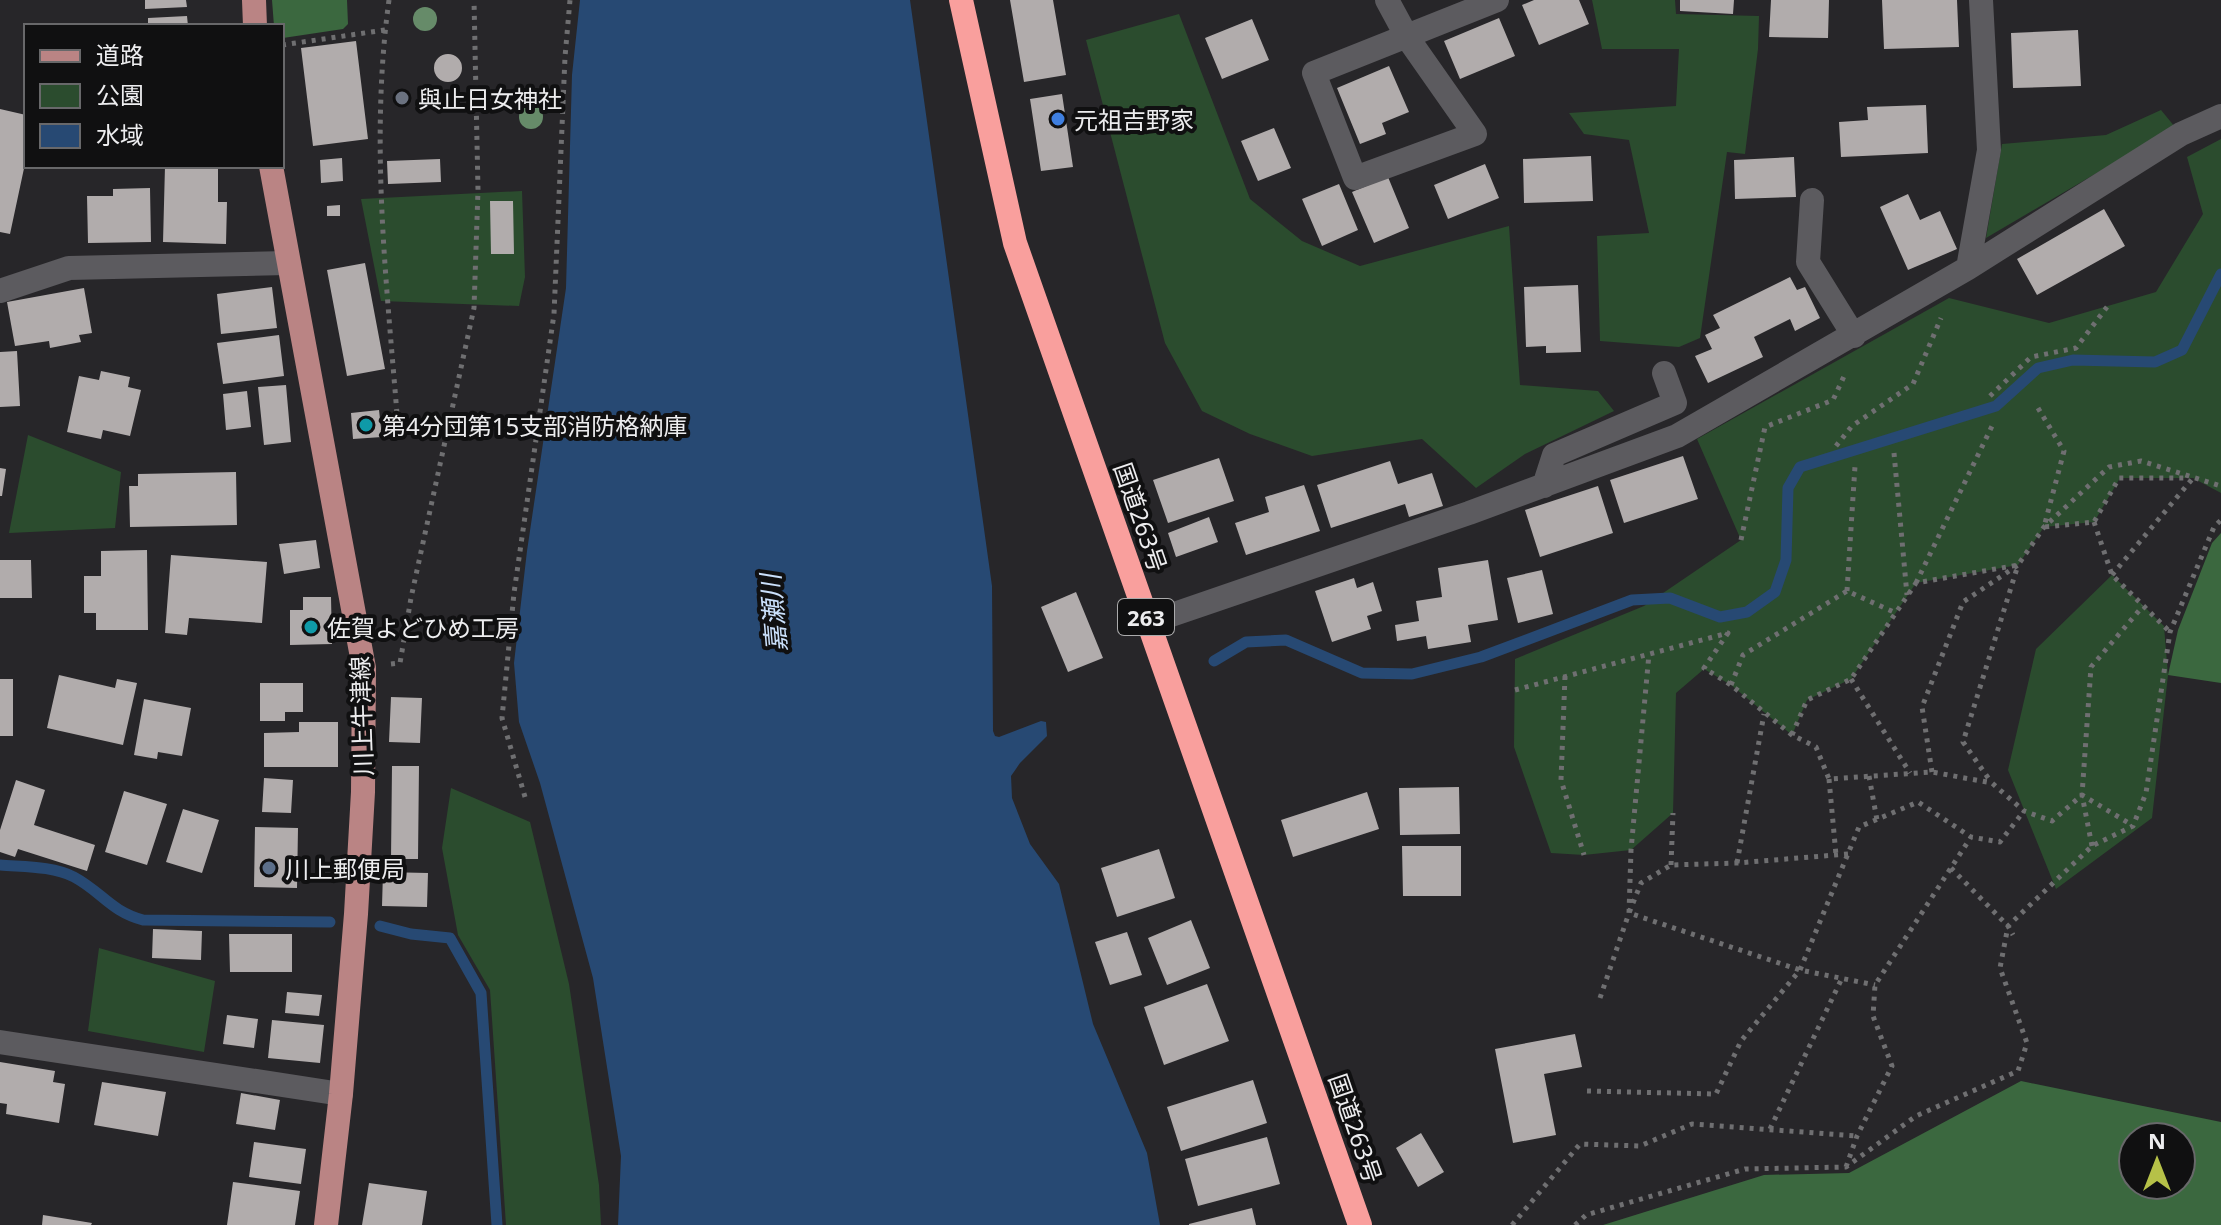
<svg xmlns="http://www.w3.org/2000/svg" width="2221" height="1225" font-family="'Noto Sans','Noto Sans JP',sans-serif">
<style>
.green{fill:#2b4c2e}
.forest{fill:#3b683f;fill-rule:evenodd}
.water{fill:#274973}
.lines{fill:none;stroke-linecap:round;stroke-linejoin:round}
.stream{stroke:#274973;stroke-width:11}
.building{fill:#b1acac}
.path{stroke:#6f6f71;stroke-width:5;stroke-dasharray:4 6;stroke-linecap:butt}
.minor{stroke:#5c5b5f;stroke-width:24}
.major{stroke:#ba8484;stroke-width:24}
.highway{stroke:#f99f9d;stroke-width:24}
.tree{fill:#668b69}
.worship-dot{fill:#6b7280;stroke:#101011;stroke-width:3}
.shop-dot{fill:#3f7fe0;stroke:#101011;stroke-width:3}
.culture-dot{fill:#0f9aa8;stroke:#101011;stroke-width:3}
.service-dot{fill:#5c6f8a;stroke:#101011;stroke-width:3}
.labels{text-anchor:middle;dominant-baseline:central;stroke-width:8;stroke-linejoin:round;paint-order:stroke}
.shield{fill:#101011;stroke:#ababac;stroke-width:2}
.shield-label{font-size:22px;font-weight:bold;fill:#ededef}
.poi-label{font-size:24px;fill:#ededef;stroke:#101011;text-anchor:start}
.street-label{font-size:24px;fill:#ededef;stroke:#101011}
.water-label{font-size:26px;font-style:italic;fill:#cbe1fc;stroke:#101011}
</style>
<rect width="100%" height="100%" fill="#272629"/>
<path class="green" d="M1592,0H1675L1676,14L1759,16L1758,49L1745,154L1727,152L1700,338L1679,347L1600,341L1597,236L1649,233L1629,140L1584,134L1569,113L1676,106L1679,49H1602Z
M1179,14L1250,199L1302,241L1360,266L1509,226L1520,385L1598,391L1614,411L1525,454L1476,488L1422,439L1312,456L1250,434L1202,411L1165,343L1086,40Z
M2161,110L2175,127L1986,238L2002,144L2106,135Z
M2221,139V493L2193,478H2120L2094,522L2044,527L2018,565L1916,583L1851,679L1807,700L1792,735L1731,685L1704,669L1676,693L1673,813L1631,850L1584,855L1551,853L1514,747L1515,659L1644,606L1741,540L1697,439L1949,298L2049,323L2156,292L2203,214L2187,157Z
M522,191L525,277L519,306L381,301L361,199Z
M28,435L121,472L115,528L9,533Z
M2112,575L2164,626L2168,675L2152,818L2056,889L2008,770L2036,649Z
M451,788L530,822L569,984L599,1185L601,1225H506L490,990L458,935L442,848Z
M99,948L215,981L204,1052L88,1031Z"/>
<path class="forest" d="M272,0H347L348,24L343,29L283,38L282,26H274Z
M2221,533V683L2168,675L2178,630L2212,543Z
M2021,1081L2221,1122V1225H1603L1764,1175L1849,1173ZM2181,1137V1185H2133V1137Z"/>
<path class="water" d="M580,0H910L992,586L993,731L995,736L999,737L1041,721L1046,722L1047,736L1020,763L1011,776L1012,798L1030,844L1059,884L1093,1024L1147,1153L1160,1225H618L621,1156L593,978L540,783L519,722L514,663L527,551L566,288L572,75Z"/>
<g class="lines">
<path class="stream" d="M1214,661L1246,642L1286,640L1362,673L1412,674L1481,657L1632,600L1670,598L1720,617L1747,612L1775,592L1786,560L1788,488L1800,467L1996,406L2038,368L2073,360L2155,362L2182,350L2221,274
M0,865C24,867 53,866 74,877C102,892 110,911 143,920L330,922
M380,926L411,934L450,938L481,993L497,1225"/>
</g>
<path class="building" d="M145,0H186L187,7L145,9Z
M1010,0H1053L1066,75L1024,82Z
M1534,0H1579L1589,24L1539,45L1522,5Z
M1680,0H1734L1733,14L1680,11Z
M1771,0H1829L1828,38L1769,37Z
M1882,0H1957L1959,47L1884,49Z
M187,16L188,26H148V18Z
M1499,18L1515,56L1460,79L1444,41Z
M1252,19L1269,60L1222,79L1205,38Z
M2078,30L2081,86L2013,88L2011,33Z
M356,41L368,139L313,146L301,48Z
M434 68a14 14 0 1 1 28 0a14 14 0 1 1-28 0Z
M1389,66L1409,112L1382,123L1386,134L1360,144L1337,88Z
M1062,94L1073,167L1041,171L1030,99Z
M1926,105L1928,153L1841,157L1839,122L1868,120L1867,107Z
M0,109L26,115V159L10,234L0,232Z
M1274,128L1291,168L1258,181L1241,141Z
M1591,156L1593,201L1524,203L1523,159Z
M1794,157L1796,197L1735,199L1734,160Z
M342,158L343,181L321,183L320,160Z
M440,159L441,182L388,184L387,161Z
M1485,164L1499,198L1448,219L1434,185Z
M165,166H218V202H227L226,244L163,242Z
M1388,177L1409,228L1374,243L1352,192Z
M1339,184L1358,230L1322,246L1302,199Z
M150,188L151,242L88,243L87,196H113V189Z
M1908,194L1920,220L1940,211L1957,249L1908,270L1880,207Z
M490,201H513L514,254H491Z
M340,205V216H327V206Z
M2104,209L2125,246L2037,295L2017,259Z
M365,263L385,369L347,376L327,270Z
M1790,277L1797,290L1805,287L1820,318L1795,331L1790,319L1754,337L1763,357L1708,383L1695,356L1712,349L1705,335L1720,328L1713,315Z
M1578,285L1581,352L1546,353V346L1526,347L1524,287Z
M272,287L277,328L221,334L217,294Z
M84,288L92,333L79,335L81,342L50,348L49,341L15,346L7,302Z
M279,335L284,376L223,384L217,343Z
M17,351L20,406L0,407V352Z
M101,371L130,377L128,387L141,390L130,436L103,430L101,439L67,432L79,376L99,380Z
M286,385L291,442L264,445L258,387Z
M247,391L251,427L226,430L223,394Z
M379,410L382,437L353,439L351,413Z
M1683,456L1698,499L1624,523L1610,480Z
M1219,458L1234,501L1168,523L1153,480Z
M1390,461L1398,484L1432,473L1443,506L1409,517L1405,504L1331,528L1317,485Z
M0,468L6,469L2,496H0Z
M236,472L237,525L130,527L129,486H138V474Z
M1304,485L1320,531L1246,555L1235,523L1269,512L1265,497Z
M1598,486L1613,533L1540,557L1525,510Z
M1209,517L1218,542L1176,557L1168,533Z
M316,540L320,568L284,574L279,544Z
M147,550L148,630H96V613H84V576H101V551Z
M171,555L267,562L262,623L189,618L187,635L165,633Z
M0,560H31L32,598H0Z
M1488,560L1498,620L1468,625L1471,642L1428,649L1426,636L1397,641L1395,625L1419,621L1416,601L1442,597L1438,568Z
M1542,570L1553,614L1518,623L1507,578Z
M1354,578L1357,588L1373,582L1382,611L1367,616L1371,629L1332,642L1315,591Z
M1076,592L1103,658L1068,672L1041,607Z
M303,597H331L332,644L290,645V610H303Z
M59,675L115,688L117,679L137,683L123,745L47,728Z
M0,679H13V736H0Z
M260,683H303V712H285V721H260Z
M391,697L422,698L420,743L389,742Z
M144,699L191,708L182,756L158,752L157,759L134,755Z
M299,722H338V767H264V733L299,732Z
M392,766H419L418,859H391Z
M264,778L293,780L291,813L262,812Z
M16,780L45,790L34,825L95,845L87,871L18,849L15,857L0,852V830Z
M1459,787L1460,834L1400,835L1399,788Z
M124,791L167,804L147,865L105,852Z
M1367,792L1379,829L1293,857L1281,820Z
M183,809L219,820L202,873L166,862Z
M255,827L298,828L297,888L254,887Z
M1402,846H1461V896H1403Z
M1159,849L1175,898L1117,917L1101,868Z
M383,872L428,873L427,907L382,906Z
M1191,920L1210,968L1167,985L1148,938Z
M153,929L202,931L201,960L152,958Z
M1127,932L1142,975L1110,985L1095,942Z
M229,934H292V972H230Z
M1207,984L1229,1041L1164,1065L1144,1007Z
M287,992L322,995L319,1016L285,1013Z
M227,1015L258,1019L254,1048L223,1044Z
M272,1020L324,1025L320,1063L268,1058Z
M1575,1034L1582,1067L1544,1074L1556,1135L1513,1143L1495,1049Z
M0,1062L55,1071L53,1082L65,1084L59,1123L6,1114L7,1104L0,1103Z
M1253,1080L1267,1123L1181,1151L1167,1107Z
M102,1082L166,1092L158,1136L94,1125Z
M241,1093L280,1100L275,1130L236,1124Z
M1421,1133L1444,1172L1418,1187L1396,1148Z
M1267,1137L1280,1184L1198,1206L1185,1159Z
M254,1142L306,1149L301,1184L249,1177Z
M233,1182L300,1191L295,1225H227Z
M369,1183L427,1191L422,1225H362Z
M1252,1208L1256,1225H1189V1224Z
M43,1215L92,1223L91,1225H42Z"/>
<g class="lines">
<path class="path" d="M389,0C370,138 386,277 397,414
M282,45L385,30
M1990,396L2031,357L2076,348L2107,307
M2038,408L2064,451L2044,527L2094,522L2119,478H2188
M1836,446L1852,426L1913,384L1941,318
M1894,453L1907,595
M2094,522L2112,575L2170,632
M1741,540L1765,427L1833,400L1846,372
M2112,575L2193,478
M1916,583L1994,422
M1847,591L1855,466
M391,664L400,663L411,598L474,308L478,190L474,0
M1565,676L1561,780L1584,855
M1851,679L1910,773
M1731,685L1743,655L1847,591L1896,613
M1515,690L1728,633L1704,668L1731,685L1792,735L1816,747L1829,779L1932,772L1992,783L2024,811L2052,821L2082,795L2132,825
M1792,735L1807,700L1851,679L1916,583L2018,565L2044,527L2109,467L2141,461L2221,486
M1932,772L1922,707L1963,602L2018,565L1963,742L1991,782
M1869,776L1877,820
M1829,779L1836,855
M525,797L502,718L514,593L554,314L565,57L570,0
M2092,846L2082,795L2091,667L2143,606
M1848,854L1737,863L1671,865L1641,883L1629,913L1800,970L1875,985
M1737,863L1764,714
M1671,865L1673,813
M1951,868L2008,926L2013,935
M1600,998L1629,913L1631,850L1649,654
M1587,1091L1716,1094L1741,1041L1800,970L1859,827L1918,802L1971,837
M1770,1129L1842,978
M1846,1167L1857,1136L1892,1066L1873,1016L1875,985L1971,837L2000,842L2024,811
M1512,1225L1580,1144L1640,1146L1692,1124L1857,1136
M1575,1225L1586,1215L1745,1169L1846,1167L1916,1116L2018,1071L2027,1043L2000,968L2008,926L2092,846L2133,826L2146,793L2170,632L2214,527L2221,520"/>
<path class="minor" d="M1387,0L1407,37L1475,134L1355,178L1314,73L1497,0
M1812,200L1808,262L1854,336
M1968,268L1989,150L1981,0
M0,291L69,268L287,263
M1544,486L1554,455L1675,403L1664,373
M1148,623L1469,513L1677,436L1968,268L2181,134L2221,116
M0,1042L341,1094"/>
<path class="major" d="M254,0L255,26
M271,166L364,668L363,792L356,914L341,1094L326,1225"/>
<path class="highway" d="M961,0L1015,243L1360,1225"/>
</g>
<g class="tree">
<circle cx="425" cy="19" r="12"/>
<circle cx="531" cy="117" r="12"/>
</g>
<circle class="worship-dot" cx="402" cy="98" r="8"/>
<circle class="shop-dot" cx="1058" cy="119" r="8"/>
<g class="culture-dot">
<circle cx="366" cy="425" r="8"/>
<circle cx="311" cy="627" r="8"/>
</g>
<circle class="service-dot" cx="269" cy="868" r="8"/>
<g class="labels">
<rect class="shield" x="1118" y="599" width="56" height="36" rx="6"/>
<g class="shield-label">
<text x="1146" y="617">263</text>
</g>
<g class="poi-label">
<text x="418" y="98">與止日女神社</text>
<text x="1074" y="119">元祖吉野家</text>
<text x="382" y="425">第4分団第15支部消防格納庫</text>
<text x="327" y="627">佐賀よどひめ工房</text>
<text x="285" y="868">川上郵便局</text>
</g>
<g class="street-label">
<text transform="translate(1141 517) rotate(71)">国道263号</text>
<text transform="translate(361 716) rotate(-92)">川上牛津線</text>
<text transform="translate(1356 1128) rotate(71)">国道263号</text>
</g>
<g class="water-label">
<text transform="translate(773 613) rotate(-95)">嘉瀬川</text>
</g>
</g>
<rect x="24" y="24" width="260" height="144" fill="#101011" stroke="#68686a" stroke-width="2"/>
<rect x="40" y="50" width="40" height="12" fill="#ba8484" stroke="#68686a" stroke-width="2"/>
<text x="96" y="64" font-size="24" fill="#ededef">道路</text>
<rect x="40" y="84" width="40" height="24" fill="#2b4c2e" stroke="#68686a" stroke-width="2"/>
<text x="96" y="104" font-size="24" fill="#ededef">公園</text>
<rect x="40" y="124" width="40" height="24" fill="#274973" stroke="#68686a" stroke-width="2"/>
<text x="96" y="144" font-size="24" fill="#ededef">水域</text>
<g transform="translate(2157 1161)"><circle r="38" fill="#101011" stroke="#68686a" stroke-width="2"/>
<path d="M0-6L14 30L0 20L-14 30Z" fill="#b6c148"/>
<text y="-12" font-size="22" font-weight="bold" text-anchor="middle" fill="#ededef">N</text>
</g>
</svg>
